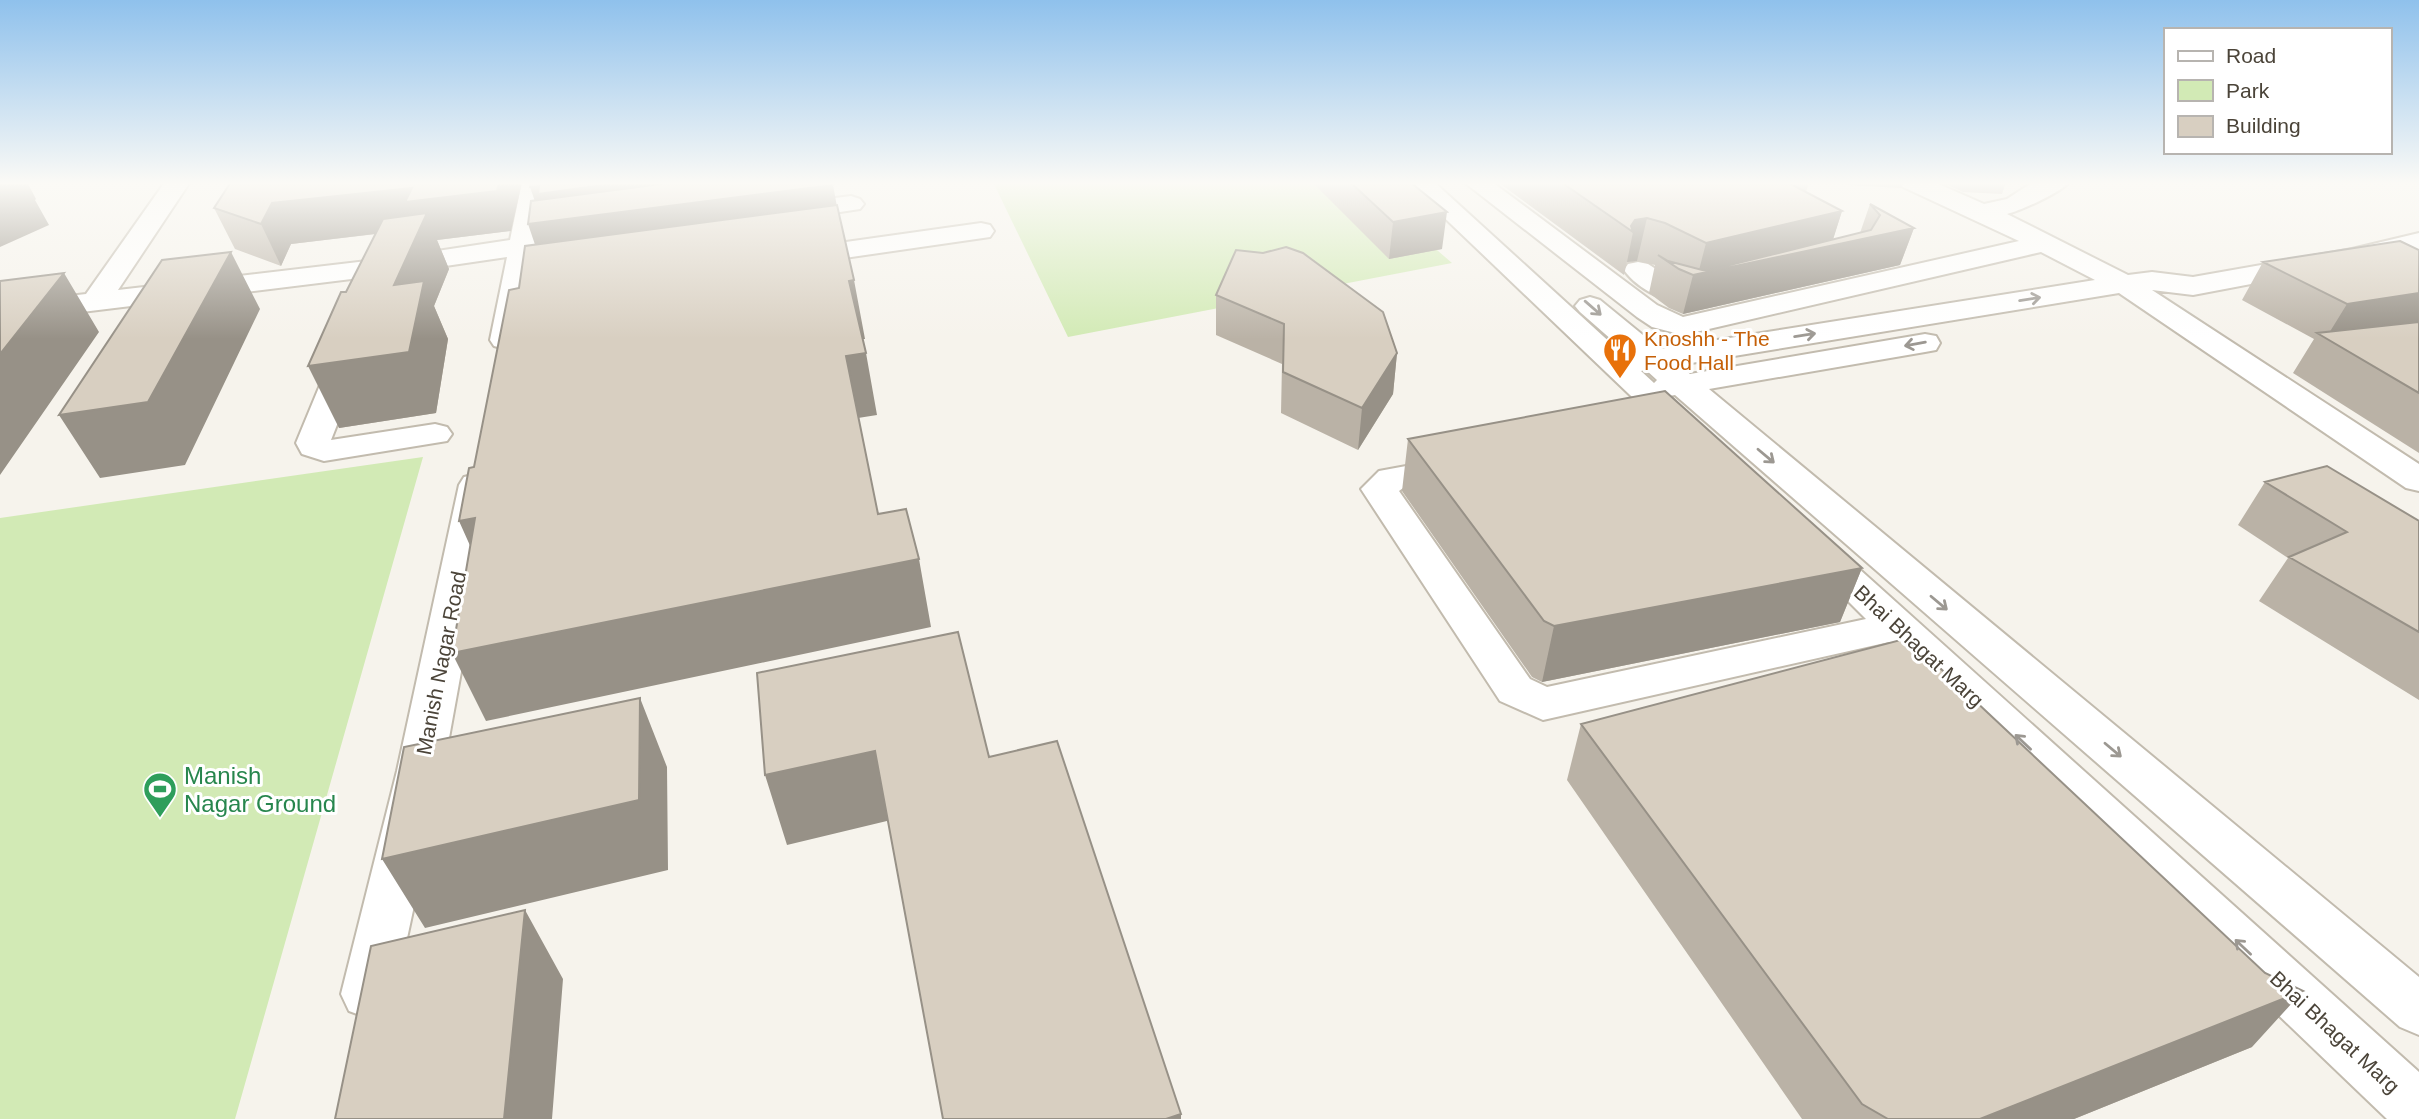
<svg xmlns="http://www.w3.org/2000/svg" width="2419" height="1119" font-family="Arial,sans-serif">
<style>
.green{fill:#d2eab5}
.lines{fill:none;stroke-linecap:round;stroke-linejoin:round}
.street-casing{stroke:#c2bbae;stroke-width:4}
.street{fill:#fff;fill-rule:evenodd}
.wall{fill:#bab2a6}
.shaded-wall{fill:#979187}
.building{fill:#d8cfc1;stroke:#979187;stroke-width:2}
.oneway{stroke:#9c9892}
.labels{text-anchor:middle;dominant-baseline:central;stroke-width:6;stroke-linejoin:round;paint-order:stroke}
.food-label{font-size:21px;fill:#c56008;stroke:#fff;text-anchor:start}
.street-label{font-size:21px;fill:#4b4439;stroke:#fff}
.near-leisure-label{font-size:24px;fill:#27864d;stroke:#fff;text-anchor:start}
</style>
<rect width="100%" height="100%" fill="#f6f3ec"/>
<path class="green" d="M993,182H1358L1452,263L1068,337Z
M423,457L235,1119H0V518Z"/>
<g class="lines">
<g class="street-casing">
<path id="street" d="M165,182H190L118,290L384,259L510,240L522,182H547L538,236L556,237L560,243L556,249L535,253L520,340L516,346L505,349L494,346L490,340L507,257L384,275L0,322V304L86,294Z
M1407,182H1434L1626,357L1629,355L1580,312L1575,306L1580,300L1590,297L1600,300L1660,349L2095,280L2041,252L1683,335L1652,327L1637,317L1464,182H1492L1657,305L1683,317L2019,241L1903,187L1900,182H1934L1984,204L2007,199L2033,182H2069C2062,192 2020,211 2007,214L2128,275L2152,272L2193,277L2352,249L2419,233V249L2352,265L2193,295L2152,290L2419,464V491L2406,488L2119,293L1679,365L1690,374L1925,334L1936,336L1940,343L1936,350L1925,352L1709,389L2419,977V1035L2400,1027L1675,395L1669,396L1703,430L1698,437L1686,440L1674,437ZM1646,370L1657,380L1654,383L1641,371Z
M851,196L860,199L864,204L860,209L787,220L778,218L774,212L778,206L787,204Z
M981,223L990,225L994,231L990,237L796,265L786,263L782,257L786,251L796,249Z
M1638,262L1648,264L1679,284L1708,291L1713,297L1708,303C1681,310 1640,293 1624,270L1628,264Z
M348,347L359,349L364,356L331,440L435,424L447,427L452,434L447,441L324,461L302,454L296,443L332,356L337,349Z
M1455,457L1467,461L1473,468L1467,475L1403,488L1399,491L1530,679L1547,687L1866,619L1796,549L1802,541L1815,537L1828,541L2419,1072V1119H2387L1889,642L1543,720L1500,701L1361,489L1379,471Z
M477,474L490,477L495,485L443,771L395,994L387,1011L368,1018L349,1011L341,994L397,771L459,485L464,477Z"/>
</g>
<use href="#street" class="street"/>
</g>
<path class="wall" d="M231,182H522L511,231L437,240L449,269L434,306L448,339L436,413L339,428L346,292L376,234L291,244L281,266L235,249L214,208Z
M1312,182H1410L1442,249L1389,259Z
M1498,182H1809L1806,192L1842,211L1833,239L1860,233L1870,204L1914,228L1900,265L1683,314L1669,308L1649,293L1655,265L1637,261L1627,262L1624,275Z
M1848,182H1903L1901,188L1848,185Z
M1941,182H2006L2002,194L1963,192Z
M2419,250V453L2293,373L2314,339L2242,300L2263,262Z
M1216,295L1397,353L1393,394L1358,450L1281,413L1282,364L1216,335Z
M1408,439L1862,568L1840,622L1542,682L1532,677L1402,491Z
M2265,482L2419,521V700L2259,601L2288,558L2238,525Z
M1581,724L2252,1047L2074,1119H1802L1567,780Z"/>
<path class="shaded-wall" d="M0,182H27L36,199L35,200L49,225L0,247Z
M499,182H522L511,231L437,240L449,269L434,306L448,339L436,413L339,428L308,366L394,285L416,229L291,244L281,266L261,224L272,203L412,188Z
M625,182H719L833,185L843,239L547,280L528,224L542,222L530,187Z
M1842,211L1831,246L1914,228L1900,265L1683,314L1693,275L1698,274L1706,243Z
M1447,212L1442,249L1389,259L1393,222Z
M1647,218L1637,261L1627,262L1633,232L1631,226L1635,220Z
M231,252L260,309L185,465L100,478L59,415Z
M64,273L99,332L0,475V354Z
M854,280L865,339H860L849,281Z
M2419,293V328L2326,338L2347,304Z
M866,353L877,415L858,418L846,356Z
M1397,353L1393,394L1358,450L1362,408Z
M475,518L489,588L459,521Z
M919,559L931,627L486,721L452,653Z
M1862,568L1840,622L1542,682L1554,626Z
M640,698L667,767L668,870L425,928L382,859Z
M875,751L891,820L787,845L765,775Z
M525,910L563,979L552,1119H504Z
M2303,991L2252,1047L2074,1119H1980Z
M1181,1114V1119H1166Z"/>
<path class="building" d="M231,182H499L497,191L405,202L412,188L272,203L261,224L214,208Z
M531,182H625L538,194L539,186L530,187Z
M676,182H832L833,185L528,224L531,201Z
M1350,182H1410L1447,212L1393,222Z
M1561,182H1787L1842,211L1706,243L1665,223L1647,218L1635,220L1631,226L1633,232Z
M1870,204L1914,228L1693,275L1679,269L1658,255L1668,261L1706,271L1871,230L1880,215Z
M837,205L854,280L849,281L866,353L846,356L878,514L906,509L919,559L452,653L475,518L459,521L469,468L474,467L509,290L519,288L525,246Z
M427,213L394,285L424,281L409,352L308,366L341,292H346L383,219Z
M2400,241L2419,250V293L2347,304L2263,262Z
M1286,247L1303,253L1383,312L1397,353L1362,408L1283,372L1284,324L1216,295L1236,250L1263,253Z
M231,252L148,402L59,415L162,260Z
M64,273L0,354V281Z
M2419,322V393L2317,333Z
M1665,391L1862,568L1554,626L1544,621L1408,439Z
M2327,466L2419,521V632L2289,557L2347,532L2265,482Z
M958,632L989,757L1057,741L1181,1114L1166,1119H943L875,751L765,775L757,673Z
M1908,638L2265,973L2303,991L1980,1119H1888L1862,1104L1581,724Z
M640,698L639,800L382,859L404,747Z
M525,910L504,1119H335L371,946Z"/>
<defs><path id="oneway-shaft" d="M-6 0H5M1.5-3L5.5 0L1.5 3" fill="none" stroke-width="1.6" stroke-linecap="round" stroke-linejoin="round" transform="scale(1.75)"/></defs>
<g class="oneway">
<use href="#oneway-shaft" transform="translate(2030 299) rotate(-9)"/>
<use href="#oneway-shaft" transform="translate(1593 308) rotate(41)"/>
<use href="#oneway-shaft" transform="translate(1805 335) rotate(-9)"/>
<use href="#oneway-shaft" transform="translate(1915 344) rotate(170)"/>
<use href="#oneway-shaft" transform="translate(1766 456) rotate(40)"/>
<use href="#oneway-shaft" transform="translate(1939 603) rotate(40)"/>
<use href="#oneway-shaft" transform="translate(2023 742) rotate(-137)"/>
<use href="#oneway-shaft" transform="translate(2113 750) rotate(40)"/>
<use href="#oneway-shaft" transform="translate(2243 947) rotate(-137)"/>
</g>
<linearGradient id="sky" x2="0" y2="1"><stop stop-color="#8fc1ec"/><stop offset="0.54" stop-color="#fbfaf6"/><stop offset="1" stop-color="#fbfaf6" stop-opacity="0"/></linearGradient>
<rect width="2419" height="339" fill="url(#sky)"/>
<defs>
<g id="restaurant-pin" transform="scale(1.75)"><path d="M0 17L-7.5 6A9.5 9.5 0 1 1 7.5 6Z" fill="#e8710a" stroke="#fff"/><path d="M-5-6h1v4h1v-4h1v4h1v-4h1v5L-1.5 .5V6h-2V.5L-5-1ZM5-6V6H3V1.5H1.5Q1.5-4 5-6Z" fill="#fff"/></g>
<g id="stadium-pin" transform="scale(1.75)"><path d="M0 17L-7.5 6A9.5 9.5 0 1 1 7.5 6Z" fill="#2e9e5b" stroke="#fff"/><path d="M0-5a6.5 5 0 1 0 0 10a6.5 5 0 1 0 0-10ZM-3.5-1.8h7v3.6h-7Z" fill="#fff"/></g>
</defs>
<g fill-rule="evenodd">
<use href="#restaurant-pin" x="1620" y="350"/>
<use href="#stadium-pin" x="160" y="789"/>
</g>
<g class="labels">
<g class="food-label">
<text x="1644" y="338">Knoshh - The<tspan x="1644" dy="24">Food Hall</tspan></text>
</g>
<g class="street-label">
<text transform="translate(1919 646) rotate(43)">Bhai Bhagat Marg</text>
<text transform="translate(441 663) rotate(-79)">Manish Nagar Road</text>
<text transform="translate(2335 1032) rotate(43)">Bhai Bhagat Marg</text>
</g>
<g class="near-leisure-label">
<text x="184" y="775">Manish<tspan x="184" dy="28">Nagar Ground</tspan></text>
</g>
</g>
<rect x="2164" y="28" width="228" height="126" fill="#ffffff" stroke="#b7b4b0" stroke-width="2"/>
<rect x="2178" y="51" width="35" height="10" fill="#ffffff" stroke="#b7b4b0" stroke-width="2"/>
<text x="2226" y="63" font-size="21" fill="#4b4439">Road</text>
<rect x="2178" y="80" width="35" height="21" fill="#d2eab5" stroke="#b7b4b0" stroke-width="2"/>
<text x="2226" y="98" font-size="21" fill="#4b4439">Park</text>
<rect x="2178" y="116" width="35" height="21" fill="#d8cfc1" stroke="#b7b4b0" stroke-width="2"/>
<text x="2226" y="133" font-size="21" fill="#4b4439">Building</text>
</svg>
